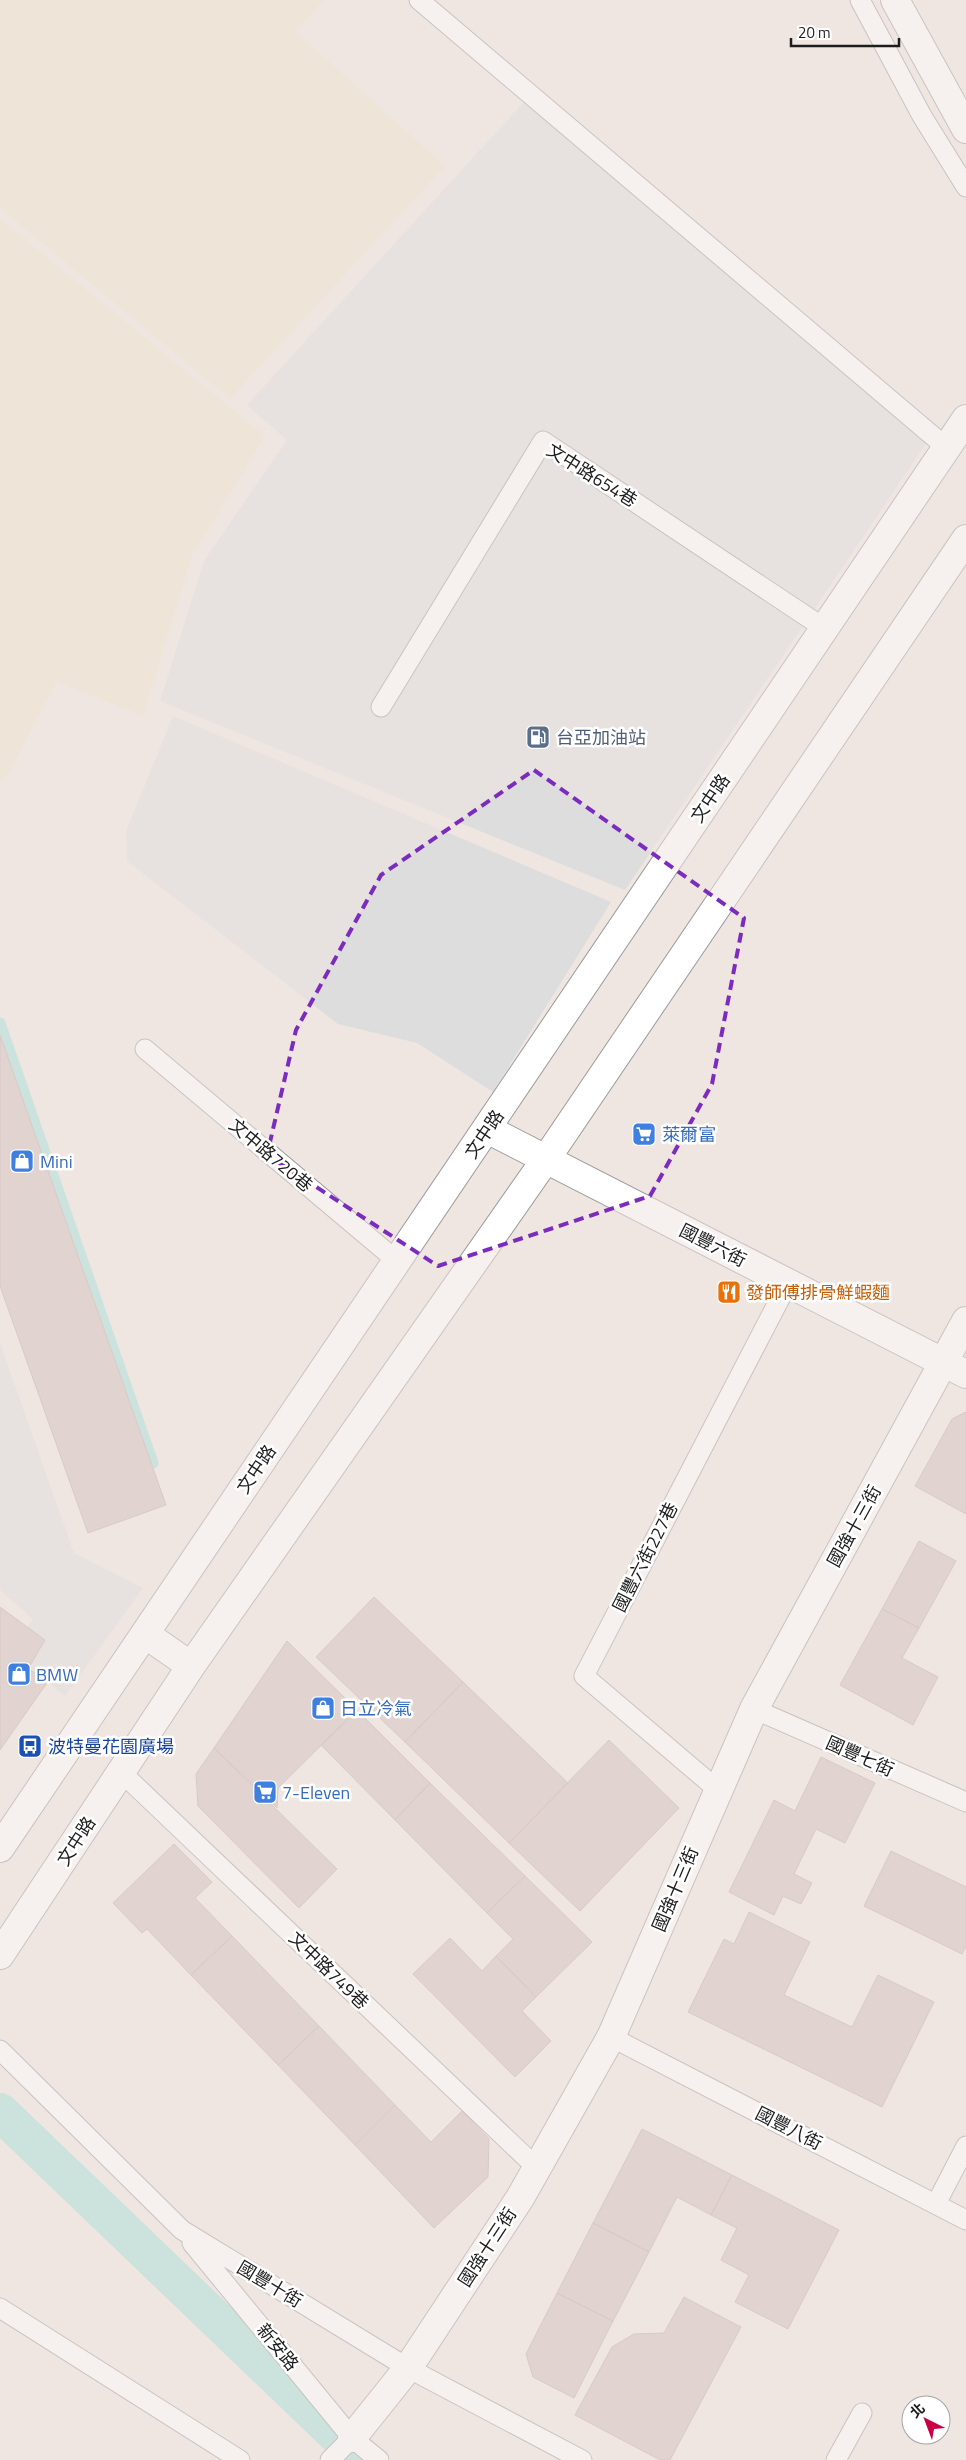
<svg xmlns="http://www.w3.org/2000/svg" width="966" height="2460" font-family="'Titillium Web','Noto Sans TC',sans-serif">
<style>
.farmland{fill:#eee5cc}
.parking{fill:#ddd}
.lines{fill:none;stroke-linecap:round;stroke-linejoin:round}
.stream{stroke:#a1ded7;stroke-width:11}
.canal{stroke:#a1ded7;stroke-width:38}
.building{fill:#cebdbb;stroke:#c1a7a4}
.service-casing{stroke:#9a9a9a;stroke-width:21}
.minor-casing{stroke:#9a9a9a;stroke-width:30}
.tertiary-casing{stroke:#9a9a9a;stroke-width:30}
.service{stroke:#fff;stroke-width:19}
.minor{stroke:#fff;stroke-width:28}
.tertiary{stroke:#fff;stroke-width:28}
.marked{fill:none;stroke:#7b2cbf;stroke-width:4;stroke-dasharray:10 6;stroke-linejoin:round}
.labels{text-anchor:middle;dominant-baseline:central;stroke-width:5;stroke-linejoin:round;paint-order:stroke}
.street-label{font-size:18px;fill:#1d1d1d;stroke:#fff}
.service-label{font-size:18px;fill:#4e5e75;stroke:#fff;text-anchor:start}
.shop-label{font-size:18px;fill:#366cbe;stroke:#fff;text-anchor:start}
.food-label{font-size:18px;fill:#c56008;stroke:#fff;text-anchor:start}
.transit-label{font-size:18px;fill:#164399;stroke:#fff;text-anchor:start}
</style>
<rect width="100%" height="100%" fill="#efe6e2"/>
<path class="farmland" d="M0,0H324L296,32L445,166L230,399L0,208Z
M0,219L265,436L192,556L143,716L57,682L7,776L0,781Z"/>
<path class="parking" d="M533,92L933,433L625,890L160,701L204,561L287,440L247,405Z
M173,716L611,902L493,1092L417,1043L338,1024L127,861L126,831Z
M0,1343L74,1553L143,1588L65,1696L10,1652L33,1619L0,1590Z"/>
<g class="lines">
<path class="stream" d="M0,1023L153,1463"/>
<path class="canal" d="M0,2112L363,2460"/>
</g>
<path class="building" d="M0,1035L166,1505L88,1533L0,1286Z
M966,1412V1514L915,1486L952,1419Z
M919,1541L956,1561L919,1628L882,1609Z
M374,1597L463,1682L405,1742L316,1657Z
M0,1607L45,1640L28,1669L49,1680L0,1750Z
M882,1609L919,1628L902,1658L938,1677L913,1725L840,1685Z
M287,1641L357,1710L278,1788L277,1808L214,1748Z
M463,1682L568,1783L509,1843L405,1742Z
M357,1710L430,1783L395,1820L321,1745Z
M609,1740L679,1808L580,1911L509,1843Z
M214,1748L337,1869L299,1908L198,1806L196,1774Z
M821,1757L875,1783L845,1843L816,1829L794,1874L812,1883L801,1904L783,1896L774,1915L729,1892L774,1800L795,1811Z
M430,1783L525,1876L487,1913L395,1820Z
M174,1844L212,1882L195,1898L232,1936L191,1975L147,1929L142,1933L113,1903Z
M891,1851L966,1887V1946L962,1954L864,1906Z
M525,1876L592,1942L536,1997L496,1956L513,1939L487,1913Z
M749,1912L810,1942L784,1995L852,2027L878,1975L934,2002L882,2107L688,2012L724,1939L734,1944Z
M232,1936L319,2026L278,2065L191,1975Z
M450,1938L482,1971L496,1956L536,1997L522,2011L551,2041L515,2077L413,1974Z
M319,2026L395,2105L355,2145L278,2065Z
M395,2105L431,2142L462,2111L489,2139L488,2177L434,2228L355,2145Z
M642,2129L732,2175L711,2215L677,2197L649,2252L593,2223Z
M732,2175L839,2230L788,2329L735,2302L749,2275L721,2260L737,2228L711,2215Z
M593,2223L649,2252L613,2321L557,2293Z
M557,2293L613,2321L574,2398L533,2377L526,2354Z
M684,2297L741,2327L670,2460H660L575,2415L612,2347L634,2334L664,2333Z"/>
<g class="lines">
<g class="service-casing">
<path id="service" d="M419,0L947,448
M860,0L922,116L966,187
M381,707L543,441L824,628
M145,1049L397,1261
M754,1709L966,1802
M121,1772L537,2168
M718,1790L584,1676L788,1283
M611,2037L966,2220
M0,2050L182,2230L408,2368L582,2460
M936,2204L966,2146
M192,2243L352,2438L379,2460
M0,2308L240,2460
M330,2460L352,2438
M836,2460L862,2413"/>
</g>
<g class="minor-casing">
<path id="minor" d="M487,1129L966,1374
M352,2438L408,2368L520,2198L611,2037L754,1709L966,1321"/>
</g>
<g class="tertiary-casing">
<path id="tertiary" d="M895,0L966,129
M145,1634L191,1666
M0,1848L966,419
M0,1955L191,1666L546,1159L966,539"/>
</g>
<use href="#service" class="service"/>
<use href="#minor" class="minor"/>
<use href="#tertiary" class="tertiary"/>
</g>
<path d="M0 0H966V2460H0ZM534,770L744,918L712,1084L650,1196L438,1266L267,1155L296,1030L381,875Z" fill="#efe6e2" fill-opacity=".55" fill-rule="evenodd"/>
<path class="marked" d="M534,770L744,918L712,1084L650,1196L438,1266L267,1155L296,1030L381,875Z"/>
<defs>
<g id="fuel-square" transform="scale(1.25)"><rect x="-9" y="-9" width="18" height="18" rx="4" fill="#5c6f8a" stroke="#fff"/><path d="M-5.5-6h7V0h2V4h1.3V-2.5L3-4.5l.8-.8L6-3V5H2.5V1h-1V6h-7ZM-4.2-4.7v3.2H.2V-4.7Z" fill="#fff"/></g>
<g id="supermarket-square" transform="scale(1.25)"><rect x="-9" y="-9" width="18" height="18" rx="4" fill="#3f7fe0" stroke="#fff"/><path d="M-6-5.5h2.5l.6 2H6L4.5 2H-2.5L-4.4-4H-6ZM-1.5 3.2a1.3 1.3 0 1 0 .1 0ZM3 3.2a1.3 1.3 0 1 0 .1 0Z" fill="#fff"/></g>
<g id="shop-square" transform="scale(1.25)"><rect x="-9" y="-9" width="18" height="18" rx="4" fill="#3f7fe0" stroke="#fff"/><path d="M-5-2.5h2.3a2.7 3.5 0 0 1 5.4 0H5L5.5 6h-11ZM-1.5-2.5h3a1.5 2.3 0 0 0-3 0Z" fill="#fff"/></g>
<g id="restaurant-square" transform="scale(1.25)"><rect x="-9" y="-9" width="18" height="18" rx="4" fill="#e8710a" stroke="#fff"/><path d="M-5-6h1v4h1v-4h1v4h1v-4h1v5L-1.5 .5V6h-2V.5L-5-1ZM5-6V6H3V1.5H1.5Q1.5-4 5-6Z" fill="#fff"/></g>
<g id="bus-square" transform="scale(1.25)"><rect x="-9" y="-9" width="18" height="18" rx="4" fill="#1a4fb4" stroke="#fff"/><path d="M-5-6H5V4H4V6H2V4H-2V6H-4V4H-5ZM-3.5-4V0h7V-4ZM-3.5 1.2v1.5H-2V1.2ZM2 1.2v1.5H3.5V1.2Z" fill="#fff"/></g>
</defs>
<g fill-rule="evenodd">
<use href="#fuel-square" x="538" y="737"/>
<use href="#supermarket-square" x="644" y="1134"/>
<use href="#shop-square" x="22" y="1161"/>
<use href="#restaurant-square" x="729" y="1292"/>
<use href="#shop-square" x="19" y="1674"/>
<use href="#shop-square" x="323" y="1708"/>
<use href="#bus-square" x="30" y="1746"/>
<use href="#supermarket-square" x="265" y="1792"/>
</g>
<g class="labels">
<g class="street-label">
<text transform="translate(592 475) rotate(32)">文中路654巷</text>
<text transform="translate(710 798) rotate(-56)">文中路</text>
<text transform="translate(484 1134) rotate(-56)">文中路</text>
<text transform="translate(271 1155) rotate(40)">文中路720巷</text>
<text transform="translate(713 1245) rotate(27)">國豐六街</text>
<text transform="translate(256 1469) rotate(-56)">文中路</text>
<text transform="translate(854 1526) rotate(-61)">國強十三街</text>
<text transform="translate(645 1557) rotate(-63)">國豐六街227巷</text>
<text transform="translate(860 1756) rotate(24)">國豐七街</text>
<text transform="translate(76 1841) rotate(-57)">文中路</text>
<text transform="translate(675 1889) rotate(-67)">國強十三街</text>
<text transform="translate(329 1970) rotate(44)">文中路749巷</text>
<text transform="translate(789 2128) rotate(27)">國豐八街</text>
<text transform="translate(487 2247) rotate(-57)">國強十三街</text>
<text transform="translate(270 2284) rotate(31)">國豐十街</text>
<text transform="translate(278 2347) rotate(51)">新安路</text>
</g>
<g class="service-label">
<text x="556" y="737">台亞加油站</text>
</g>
<g class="shop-label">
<text x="662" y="1134">萊爾富</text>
<text x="40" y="1161">Mini</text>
<text x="36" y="1674">BMW</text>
<text x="340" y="1708">日立冷氣</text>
<text x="282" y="1792">7-Eleven</text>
</g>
<g class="food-label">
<text x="746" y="1292">發師傅排骨鮮蝦麵</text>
</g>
<g class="transit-label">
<text x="48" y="1746">波特曼花園廣場</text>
</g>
</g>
<g transform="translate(926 2420) rotate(318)"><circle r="24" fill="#ffffff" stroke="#a5a5a5"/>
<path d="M0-4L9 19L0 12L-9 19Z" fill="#ca0047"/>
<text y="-8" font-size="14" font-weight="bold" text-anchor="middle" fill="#1d1d1d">北</text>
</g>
<path d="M791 38v8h108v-8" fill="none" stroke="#1d1d1d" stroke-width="2.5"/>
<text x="798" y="38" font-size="15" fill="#1d1d1d" stroke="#ffffff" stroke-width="4" paint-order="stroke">20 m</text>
</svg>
